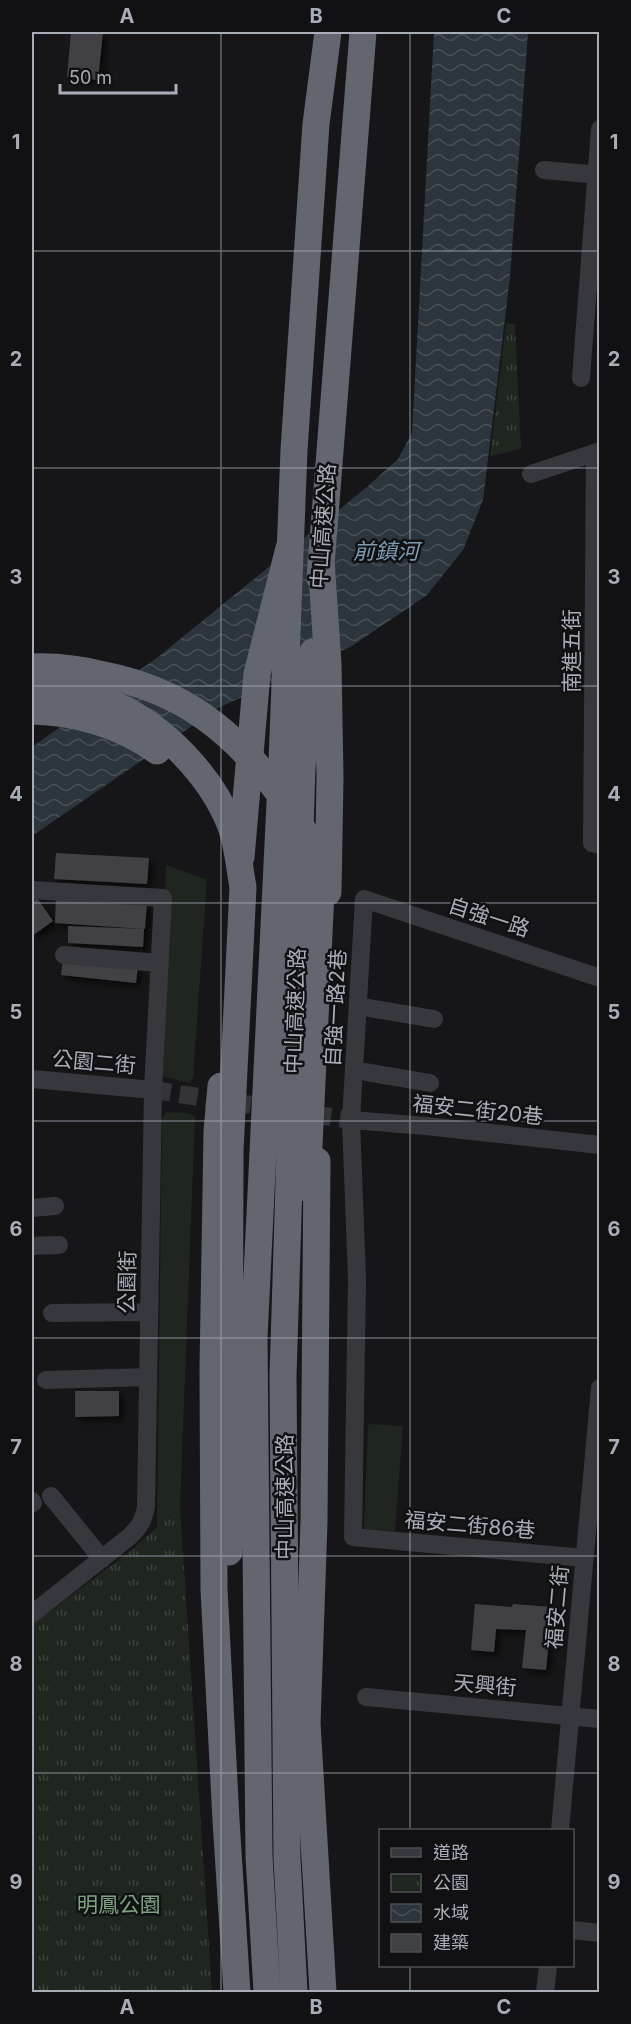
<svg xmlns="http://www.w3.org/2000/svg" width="631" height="2024" font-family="Inter,'Noto Sans TC',sans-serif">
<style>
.grass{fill:#1e261f}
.park{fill:url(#park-tufts)}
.water{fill:url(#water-waves)}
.building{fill:#404145;filter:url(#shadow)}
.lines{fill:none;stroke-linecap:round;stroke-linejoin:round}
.minor-tunnel{stroke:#333438;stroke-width:18;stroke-dasharray:18 9;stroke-linecap:butt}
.minor{stroke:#37383d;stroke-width:18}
.highway{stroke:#63666e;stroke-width:27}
.highway-bridge{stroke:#63666e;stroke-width:27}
.grid{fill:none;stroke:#a8adb8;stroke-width:1.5;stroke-opacity:0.55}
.labels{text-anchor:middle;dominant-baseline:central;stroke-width:5;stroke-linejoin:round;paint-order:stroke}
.street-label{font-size:21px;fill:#a8adb8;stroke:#111113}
.park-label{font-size:21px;fill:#7fa381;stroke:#111113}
.water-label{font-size:22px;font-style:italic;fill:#7f9bb3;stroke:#111113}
.neatline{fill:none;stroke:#a8adb8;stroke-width:2}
.grid-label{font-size:20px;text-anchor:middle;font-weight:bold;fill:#a8adb8}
</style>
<defs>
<pattern id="park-tufts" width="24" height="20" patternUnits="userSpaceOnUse" patternTransform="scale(1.5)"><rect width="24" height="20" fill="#1e261f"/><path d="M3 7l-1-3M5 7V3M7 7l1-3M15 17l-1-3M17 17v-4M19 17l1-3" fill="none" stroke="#3c433d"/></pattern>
<pattern id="water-waves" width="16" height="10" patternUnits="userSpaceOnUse" patternTransform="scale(1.5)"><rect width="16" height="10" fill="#2c353c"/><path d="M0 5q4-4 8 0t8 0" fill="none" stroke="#485056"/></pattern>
<filter id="shadow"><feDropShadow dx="4.5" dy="4.5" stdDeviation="3" flood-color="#0009"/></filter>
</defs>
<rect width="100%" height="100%" fill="#161618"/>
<path class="grass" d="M166,865L207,880L193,1077L190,1083L160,1076L158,1070Z
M166,1112L188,1113L195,1116L180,1507L157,1528L162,1119Z
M368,1424L403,1426L395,1531L364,1529Z"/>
<path class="park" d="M506,323L515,324L521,449L490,456Z
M180,1507L212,1992H32V1625L129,1552Z"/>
<path class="water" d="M434,32H528L510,277L483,500L463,550L427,595L352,646L218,708L32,836V747L158,657L367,487L398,459L412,433Z"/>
<path class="building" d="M71,32H103L98,80L67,77Z
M56,853L149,858L147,884L54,879Z
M56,896L147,902L145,929L55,923Z
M37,898L53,921L32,936V902Z
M68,926L144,929L143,947L68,943Z
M63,958L138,966L136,983L61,975Z
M75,1391H119V1416L75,1417Z
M475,1604L512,1607L513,1604L552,1607L546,1670L522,1668L526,1630L496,1629L494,1652L471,1650Z"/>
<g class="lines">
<path class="minor-tunnel" d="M153,1090L351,1120"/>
<path class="minor" d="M544,170L600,175
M581,378L600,129
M595,453L592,843L600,845
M531,474L600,451
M32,890L163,898L153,1090L146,1506C144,1520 139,1528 129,1537L32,1614
M64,955L159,963
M358,1006L434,1019
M354,1070L430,1083
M32,1079L153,1090
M351,1120L426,1126L600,1145
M32,1208L55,1206
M32,1246L59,1245
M52,1313L149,1312
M46,1380L148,1377
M51,1496L102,1559
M32,1501L33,1503
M584,1558L353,1537L357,1279L351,1120L364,899L600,978
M366,1697L600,1719
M560,1830L600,1388
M572,1930L600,1933
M545,1992L548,1966"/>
<path class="highway" d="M321,560L328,664L330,777L328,892
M320,578L363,32
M282,762L294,450L316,124L328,32
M302,767L313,652
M241,857L257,674L289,548
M221,1086L217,1132L213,1368L214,1589L226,1820L237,1992
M306,1706L323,1992
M307,1724L314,1522L317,1161"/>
<path class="highway-bridge" d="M32,667C57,666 80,669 104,675C183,691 234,731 281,796C302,824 320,855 321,891L307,1188
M32,688C60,690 91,694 117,706C164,727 211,776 230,824C238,844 239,866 243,887L230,1151L229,1552
M32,711C76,712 121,725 157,751
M267,1992L259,1856L254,1337L282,762
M294,1992L287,1858L283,1376L302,767"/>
</g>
<path class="grid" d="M221,32V1992M410,32V1830M32,251H600M32,468H600M32,686H600M32,903H600M32,1121H600M32,1338H600M32,1556H600M32,1773H600M410,1966V1992"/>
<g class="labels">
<g class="street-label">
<text transform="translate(323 526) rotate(-86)">中山高速公路</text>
<text transform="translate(571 651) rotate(-90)">南進五街</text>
<text transform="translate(489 917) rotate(18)">自強一路</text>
<text transform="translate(335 1008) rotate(-87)">自強一路2巷</text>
<text transform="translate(295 1011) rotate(-88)">中山高速公路</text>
<text transform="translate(94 1062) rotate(5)">公園二街</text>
<text transform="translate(478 1110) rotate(6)">福安二街20巷</text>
<text transform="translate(127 1282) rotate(-89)">公園街</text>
<text transform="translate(284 1497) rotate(-90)">中山高速公路</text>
<text transform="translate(470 1525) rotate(5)">福安二街86巷</text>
<text transform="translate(557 1607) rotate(-85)">福安二街</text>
<text transform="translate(485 1685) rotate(5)">天興街</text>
</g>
<g class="park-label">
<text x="119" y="1904">明鳳公園</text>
</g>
<g class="water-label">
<text x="386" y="551">前鎮河</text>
</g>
</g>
<rect width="631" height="2024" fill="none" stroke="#111113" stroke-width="66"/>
<rect x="379" y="1829" width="195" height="138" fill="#111113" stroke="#4d4f55" stroke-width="1.5"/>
<rect x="391" y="1848" width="30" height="9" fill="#37383d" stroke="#4d4f55" stroke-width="1.5"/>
<text x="433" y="1859" font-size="18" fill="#a8adb8">道路</text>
<rect x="391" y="1874" width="30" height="18" fill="url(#park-tufts)" stroke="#4d4f55" stroke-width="1.5"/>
<text x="433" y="1889" font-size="18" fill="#a8adb8">公園</text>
<rect x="391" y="1904" width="30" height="18" fill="url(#water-waves)" stroke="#4d4f55" stroke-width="1.5"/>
<text x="433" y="1919" font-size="18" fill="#a8adb8">水域</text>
<rect x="391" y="1934" width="30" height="18" fill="#404145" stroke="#4d4f55" stroke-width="1.5"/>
<text x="433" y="1949" font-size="18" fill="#a8adb8">建築</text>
<path d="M60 84v9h116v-9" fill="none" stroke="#a8adb8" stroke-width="3"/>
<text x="69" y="84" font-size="18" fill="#a8adb8" stroke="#111113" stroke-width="4.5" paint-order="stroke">50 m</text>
<rect x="33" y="33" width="565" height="1958" class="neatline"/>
<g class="grid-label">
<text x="127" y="23">A</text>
<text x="316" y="23">B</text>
<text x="504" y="23">C</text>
<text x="16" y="149">1</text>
<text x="614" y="149">1</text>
<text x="16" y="366">2</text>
<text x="614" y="366">2</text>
<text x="16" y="584">3</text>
<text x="614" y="584">3</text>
<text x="16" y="801">4</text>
<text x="614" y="801">4</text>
<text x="16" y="1019">5</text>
<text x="614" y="1019">5</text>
<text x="16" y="1236">6</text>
<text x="614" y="1236">6</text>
<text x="16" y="1454">7</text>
<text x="614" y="1454">7</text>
<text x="16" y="1671">8</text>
<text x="614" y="1671">8</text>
<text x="16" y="1889">9</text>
<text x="614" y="1889">9</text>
<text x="127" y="2014">A</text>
<text x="316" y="2014">B</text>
<text x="504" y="2014">C</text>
</g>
</svg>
